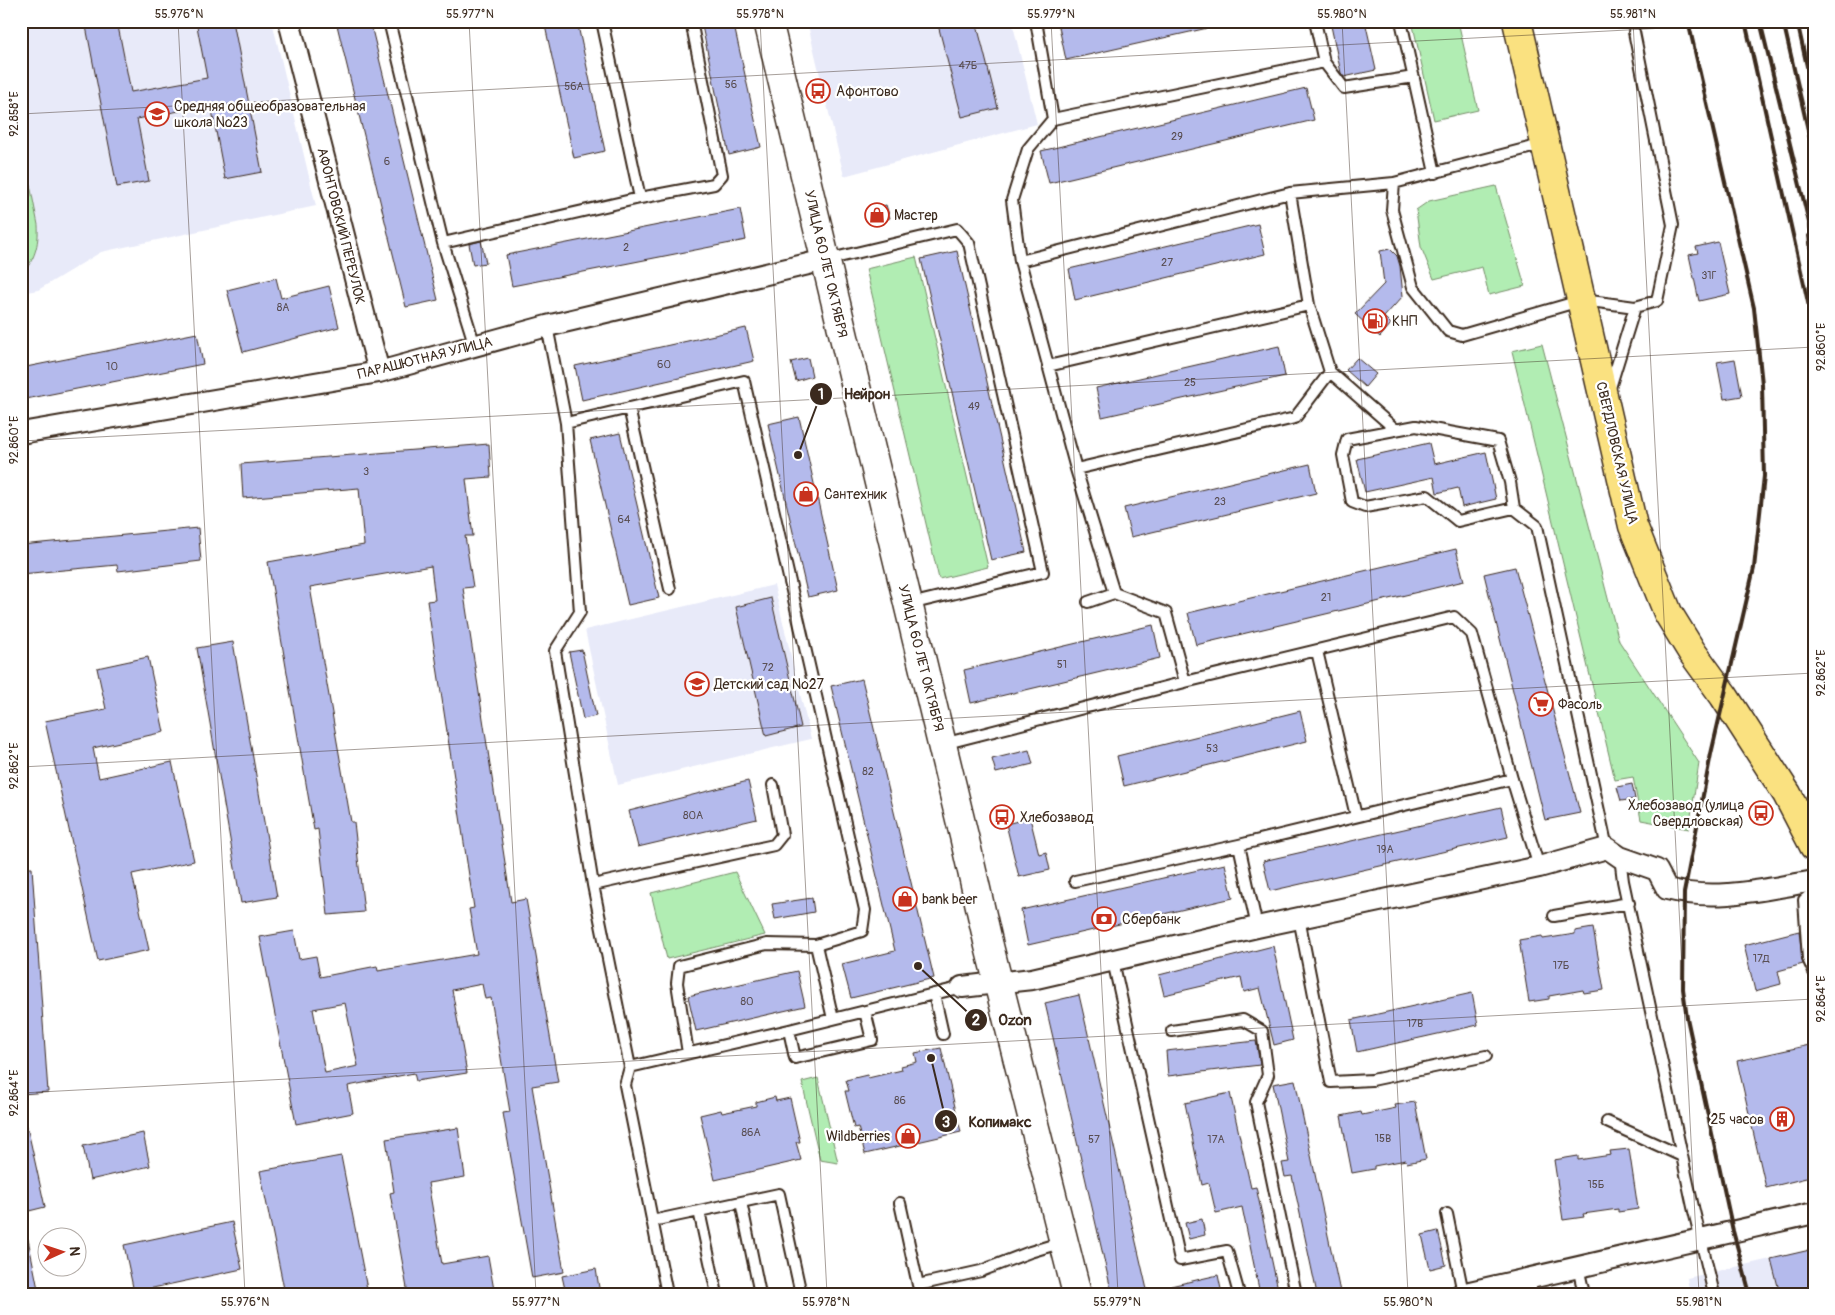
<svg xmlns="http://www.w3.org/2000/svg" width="1835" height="1315" font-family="Pangolin,sans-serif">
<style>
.built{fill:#e8eaf9}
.green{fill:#b1edb3;stroke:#768c68}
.building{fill:#b4baec;stroke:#3b2a1e;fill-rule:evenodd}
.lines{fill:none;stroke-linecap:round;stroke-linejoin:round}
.lane-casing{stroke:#3b2a1e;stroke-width:14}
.street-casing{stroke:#3b2a1e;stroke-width:24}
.secondary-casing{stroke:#3b2a1e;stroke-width:31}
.highway-casing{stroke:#3b2a1e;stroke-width:31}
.lane{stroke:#fff;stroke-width:10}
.street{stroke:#fff;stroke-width:20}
.secondary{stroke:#fff;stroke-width:28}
.highway{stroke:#fae180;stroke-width:28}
.rail{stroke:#3b2a1e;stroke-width:4}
.ticks{fill:none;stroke:#3b2a1e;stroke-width:1;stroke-opacity:0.45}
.labels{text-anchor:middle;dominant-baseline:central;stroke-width:4.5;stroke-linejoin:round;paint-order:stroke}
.number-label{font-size:11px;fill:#594e52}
.poi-label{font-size:14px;fill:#3b2a1e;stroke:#fff;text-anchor:start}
.street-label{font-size:14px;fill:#3b2a1e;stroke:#fff}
.leader{fill:none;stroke:#3b2a1e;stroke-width:2}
.callout-dot{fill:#3b2a1e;stroke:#fff;stroke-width:2}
.mark-label{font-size:15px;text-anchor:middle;font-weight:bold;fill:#fff}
.callout-label{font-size:15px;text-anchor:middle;font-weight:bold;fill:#3b2a1e;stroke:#fff;stroke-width:4.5;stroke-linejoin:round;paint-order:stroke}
.neatline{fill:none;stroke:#3b2a1e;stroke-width:2}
.ticks-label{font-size:12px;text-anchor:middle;fill:#3b2a1e}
</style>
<rect width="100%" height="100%" fill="#fff"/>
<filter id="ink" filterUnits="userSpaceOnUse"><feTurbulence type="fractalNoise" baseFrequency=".02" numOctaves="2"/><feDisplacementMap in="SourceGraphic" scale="10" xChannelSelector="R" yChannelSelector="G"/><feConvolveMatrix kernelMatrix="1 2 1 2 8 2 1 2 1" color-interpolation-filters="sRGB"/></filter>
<g filter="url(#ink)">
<path class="built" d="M21,21H272L316,206L101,252L38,290L21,293Z
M807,21H1012L1037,124L844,176Z
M774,585L811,739L618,785L585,630Z
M1814,1249V1294H1690L1687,1278Z"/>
<path class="green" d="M1412,21H1458L1478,110L1434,120Z
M21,139L38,225C39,245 35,260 21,275V249L24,238L23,224H21Z
M1496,186L1525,286L1489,295L1482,267L1434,279L1421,247L1416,210L1429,201Z
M916,257L988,567L939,579L866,269Z
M1542,344L1619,641L1699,763L1689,829L1641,820L1633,777L1615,780L1512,351Z
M735,872L765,935L667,959L651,893Z
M818,1078L838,1163L820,1160L802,1082Z"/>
<path class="building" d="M85,21H117L131,92L207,78L196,21H233L262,172L225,179L211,105L137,119L149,181L117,187Z
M336,21H370L438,300L406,307Z
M544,21H577L605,151L574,158Z
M701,21H733L761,147L729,155Z
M937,21H976L998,108L962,117Z
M1086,21H1211L1212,27L1066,60L1059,27Z
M1330,21H1365L1376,70L1344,77L1341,73Z
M1306,88L1314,120L1049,183L1041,151Z
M886,205L890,218L875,223L871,209Z
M740,209L746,240L512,286L506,255Z
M1258,224L1265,254L1075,300L1069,269Z
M481,241L486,263L473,265L469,244Z
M1718,242L1730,294L1699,301L1689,255L1698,253L1696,247Z
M1390,249L1397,256L1400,266L1403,296L1384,317L1391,324L1380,337L1355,314L1384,284L1380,251Z
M957,251L1026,552L991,560L921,259Z
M276,278L281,298L329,286L339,327L243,352L227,290Z
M746,328L754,361L582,400L575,366Z
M197,333L203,364L21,400V368Z
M1279,346L1285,376L1102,417L1096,388Z
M808,358L812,376L796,381L791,362Z
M1357,358L1376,374L1365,387L1346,370Z
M1735,359L1742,396L1724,399L1717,362Z
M799,417L838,590L808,597L768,424Z
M620,433L659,598L628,605L590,440Z
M1429,443L1434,464L1486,452L1496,499L1462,507L1458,488L1437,493L1434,477L1365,492L1357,459Z
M489,444L491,477L466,479L473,536H465L473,587L463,588L511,902L526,899L558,1082L532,1086L564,1272L532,1278L503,1113L510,1112L491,998L485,999L482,984L452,990L467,1073L416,1081L414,1073L348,1086L353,1113L296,1124L260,937L294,931L299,959L316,956L320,977L377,966L378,971L477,954L469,909L474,908L427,601L435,600L431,566L310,587L351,822H354L364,912L328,915L318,829L314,830L268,562L364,545L359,488L243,498L241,464ZM345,1003L358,1066L325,1073L313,1009Z
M1310,464L1316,493L1131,537L1124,508Z
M198,528L201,561L118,571L117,565L21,574V545Z
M1456,549L1464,581L1196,645L1188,613Z
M1515,567L1580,813L1545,820L1484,574Z
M771,598L801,727L766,736L736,607Z
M1153,625L1160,658L971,703L964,670Z
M233,642L277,897L241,903L197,648Z
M582,650L596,716L583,719L569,652Z
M148,657L164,732L93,748L99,778L172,762L194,861L132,874L149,950L98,961L45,721L106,709L97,668Z
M862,679L934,978L851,998L842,964L895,951L831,686Z
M1300,711L1307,741L1124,786L1117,756Z
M1029,750L1033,764L996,773L992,759Z
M748,781L757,819L638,847L629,811Z
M1632,784L1635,799L1621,801L1617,787Z
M1501,807L1508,837L1270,891L1263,861Z
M1030,818L1039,854L1046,852L1050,870L1019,877L1006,824Z
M1225,864L1233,898L1028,945L1021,910Z
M21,868H32L48,1092L21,1094Z
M812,898L814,912L775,919L772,904Z
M1593,928L1604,990L1584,993L1583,990L1549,996V999L1529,1002L1519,940L1542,936L1543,939L1575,934V931Z
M1799,931L1803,964L1778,971L1781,984L1755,991L1744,945Z
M1273,946L1293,1040L1274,1045L1260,988L1244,992L1241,977L1164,995L1159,975Z
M797,971L805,1006L696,1031L688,996Z
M1472,993L1478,1025L1357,1052L1351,1020Z
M1079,995L1148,1294H1112L1045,1003Z
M1256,1041L1260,1065L1168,1076L1166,1051Z
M1814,1044V1176L1766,1188L1737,1061Z
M941,1048L961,1132L865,1154L858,1127L854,1128L845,1091H849L846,1080L867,1075L868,1078L902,1070L901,1066L917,1062L915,1053Z
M1295,1080L1340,1292L1333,1294H1317L1292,1176L1285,1177L1282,1163L1289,1162L1273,1084Z
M1230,1093L1251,1188L1256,1187L1279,1294H1260L1242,1207L1216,1213L1209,1183L1202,1185L1185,1103Z
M775,1097L776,1101L790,1098L800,1142H796L801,1160L715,1180L700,1115L721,1110L722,1113L756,1106V1102Z
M1415,1102L1426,1159L1407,1163L1406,1160L1374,1166V1169L1352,1173L1341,1116L1361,1112L1362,1115L1396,1108L1395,1105Z
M27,1126L45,1207L21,1213V1127Z
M458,1128L465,1177L428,1183L442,1264L488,1256L494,1290L477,1294H408L390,1193L394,1192L386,1139Z
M143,1133L150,1166L90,1180L83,1146Z
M1629,1149L1638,1209L1618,1212V1209L1583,1214L1584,1217L1563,1220L1554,1160L1578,1156V1160L1611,1155L1610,1151Z
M341,1156L368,1294H285L260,1171Z
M1202,1219L1205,1235L1189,1239L1185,1223Z
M232,1222L242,1269L134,1292L124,1245Z
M1438,1231L1446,1265L1430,1269L1422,1235Z
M28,1239L39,1294H21V1240Z
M1814,1249V1294H1780L1771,1259Z
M596,1269L600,1294H566L562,1276Z
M1218,1275L1222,1294H1163L1162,1288Z"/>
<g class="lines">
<g class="lane-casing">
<path id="lane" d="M389,21L443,243L475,346
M602,21L640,198
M1036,21L1053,119L1028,149L1012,200L1020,261L1076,469L1114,593L1166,613L1185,682
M1315,21L1324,62L1344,88L1414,77
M1401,21L1435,173
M1053,119L1324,62
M1544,144L1394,183L1392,210L1413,287L1448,331L1462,335L1583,300L1635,307L1657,301L1673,225L1634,32
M1290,193L1309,305L1330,372L1395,429
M443,243L640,198L714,184L722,175L691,21
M826,260L957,229L969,243L1043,572L910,604
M1020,261L1290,193L1394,183
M547,326L566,423L580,612L555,651L593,885
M1048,366L1309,305
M1609,391L1635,307
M629,408L670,589
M566,423L744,381L865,910L862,931L816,945L767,944L679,966L677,983L688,1053
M1076,469L1295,418L1330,372
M1514,508L1510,482L1498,441L1416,426L1347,439L1343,455L1352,502L1365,507L1427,496L1458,521L1514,508L1537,526L1607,848
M1088,602L1114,593
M1317,651L1356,816
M943,744L1185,682L1454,617L1472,634L1512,779L1539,867
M1239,845L1257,927
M1620,857L1623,881L1693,1207L1714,1294
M1075,881L1239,845L1512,779
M1814,892L1804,900L1808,959L1814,972
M1554,916L1629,903
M1299,918L1331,1082L1372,1080L1486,1056
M816,945L833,1019
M1113,961L1180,1260L1227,1251L1239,1294
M934,994L943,1034
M789,1030L795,1058L872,1040L865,1011
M1172,1031L1243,1020L1262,1031L1268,1075L1256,1102L1296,1294
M630,1067L789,1030L962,987
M1607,1122L1682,1156
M741,1202L760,1294
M900,1203L918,1285L981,1271L1030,1252L1063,1242
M699,1211L717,1294
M1447,1214L1463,1293
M652,1221L779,1194L801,1294
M1578,1267L1584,1294
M1529,1278L1532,1294
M667,1294L625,1085L630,1067L593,885L774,845L782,835L773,785"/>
</g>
<g class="street-casing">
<path id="street" d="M289,21L379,372
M21,433L379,372L547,326L825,260
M962,987L1032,979L1257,927L1539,867L1607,848L1620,857L1657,870L1667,889C1716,902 1765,889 1814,881
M1461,1294L1814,1213"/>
</g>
<g class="secondary-casing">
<path id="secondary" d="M768,21L964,836L989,946L1077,1294"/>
</g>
<g class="highway-casing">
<path id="highway" d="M1517,21L1633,526L1668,613L1692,652L1724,696L1787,794L1814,846"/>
</g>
<use href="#lane" class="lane"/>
<use href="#street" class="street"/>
<use href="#secondary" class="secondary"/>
<use href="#highway" class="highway"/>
<path class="rail" d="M1688,21L1754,308L1762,384L1764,476L1754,568L1711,754L1684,893L1683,989L1687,1018L1733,1231L1750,1294
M1745,21L1814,329
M1760,21L1814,243
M1783,21L1814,156
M1797,21L1814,98
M1810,21L1811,26
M1809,236L1814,272"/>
</g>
</g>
<path class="ticks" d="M178,21L245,1294M469,21L536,1294M760,21L827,1294M1051,21L1118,1294M1342,21L1408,1294M1633,21L1699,1294M21,114L1799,21M21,441L1814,347M21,767L1814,673M21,1093L1814,999"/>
<defs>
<g id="bus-ring" transform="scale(1.25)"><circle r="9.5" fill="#fff" stroke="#c8321e" stroke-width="1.5"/><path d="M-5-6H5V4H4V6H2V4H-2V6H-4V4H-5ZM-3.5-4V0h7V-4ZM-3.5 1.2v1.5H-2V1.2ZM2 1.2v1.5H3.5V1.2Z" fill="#c8321e"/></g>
<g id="school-ring" transform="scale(1.25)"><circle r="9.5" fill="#fff" stroke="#c8321e" stroke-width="1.5"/><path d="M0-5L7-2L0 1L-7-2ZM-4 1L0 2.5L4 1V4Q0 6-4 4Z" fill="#c8321e"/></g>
<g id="shop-ring" transform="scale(1.25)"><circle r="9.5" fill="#fff" stroke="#c8321e" stroke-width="1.5"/><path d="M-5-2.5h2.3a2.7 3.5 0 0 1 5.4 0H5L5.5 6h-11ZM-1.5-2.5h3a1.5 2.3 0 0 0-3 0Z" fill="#c8321e"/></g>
<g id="fuel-ring" transform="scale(1.25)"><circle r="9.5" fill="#fff" stroke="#c8321e" stroke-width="1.5"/><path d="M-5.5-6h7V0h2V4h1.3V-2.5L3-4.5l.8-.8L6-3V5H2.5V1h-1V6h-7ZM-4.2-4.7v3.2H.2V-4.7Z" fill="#c8321e"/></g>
<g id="supermarket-ring" transform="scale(1.25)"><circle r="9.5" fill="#fff" stroke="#c8321e" stroke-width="1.5"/><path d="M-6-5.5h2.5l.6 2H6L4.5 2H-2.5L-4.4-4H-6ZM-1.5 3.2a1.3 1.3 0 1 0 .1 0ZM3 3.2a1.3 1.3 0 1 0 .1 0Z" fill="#c8321e"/></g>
<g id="bank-ring" transform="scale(1.25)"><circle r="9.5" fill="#fff" stroke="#c8321e" stroke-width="1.5"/><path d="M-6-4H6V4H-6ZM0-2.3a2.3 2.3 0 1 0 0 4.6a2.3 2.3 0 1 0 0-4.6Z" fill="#c8321e"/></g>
<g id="building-ring" transform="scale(1.25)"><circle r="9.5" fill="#fff" stroke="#c8321e" stroke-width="1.5"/><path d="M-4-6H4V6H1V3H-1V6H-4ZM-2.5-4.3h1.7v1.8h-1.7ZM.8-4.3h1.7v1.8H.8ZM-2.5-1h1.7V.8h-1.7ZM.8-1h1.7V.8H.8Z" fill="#c8321e"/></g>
</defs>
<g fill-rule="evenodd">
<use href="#bus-ring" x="818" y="91"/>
<use href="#school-ring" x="157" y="114"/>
<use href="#shop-ring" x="877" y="215"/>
<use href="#fuel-ring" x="1375" y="321"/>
<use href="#shop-ring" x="806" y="494"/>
<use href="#school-ring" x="697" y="684"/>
<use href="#supermarket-ring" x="1541" y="704"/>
<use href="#bus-ring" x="1761" y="813"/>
<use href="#bus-ring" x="1002" y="817"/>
<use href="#shop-ring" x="905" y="899"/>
<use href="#bank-ring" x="1104" y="919"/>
<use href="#building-ring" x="1782" y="1119"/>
<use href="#shop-ring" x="908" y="1136"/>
</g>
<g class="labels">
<g class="number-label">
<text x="968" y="65">47Б</text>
<text x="731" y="84">56</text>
<text x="574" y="86">56А</text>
<text x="1177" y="136">29</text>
<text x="387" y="161">6</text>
<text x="626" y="247">2</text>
<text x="1167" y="262">27</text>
<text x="1709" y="275">31Г</text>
<text x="283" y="307">8А</text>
<text x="664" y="364">60</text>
<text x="112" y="366">10</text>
<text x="1190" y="382">25</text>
<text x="974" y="406">49</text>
<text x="366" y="471">3</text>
<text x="1220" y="501">23</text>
<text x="624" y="519">64</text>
<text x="1326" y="597">21</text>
<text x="1062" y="664">51</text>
<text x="768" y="667">72</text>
<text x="1212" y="748">53</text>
<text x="868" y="771">82</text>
<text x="693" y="815">80А</text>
<text x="1385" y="849">19А</text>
<text x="1761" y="958">17Д</text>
<text x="1561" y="965">17Б</text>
<text x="747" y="1001">80</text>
<text x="1415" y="1023">17В</text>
<text x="900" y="1100">86</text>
<text x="751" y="1132">86А</text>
<text x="1383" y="1138">15В</text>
<text x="1094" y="1139">57</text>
<text x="1216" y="1139">17А</text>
<text x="1596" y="1184">15Б</text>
</g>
<g class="poi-label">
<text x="836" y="91">Афонтово</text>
<text x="174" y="106">Средняя общеобразовательная<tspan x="174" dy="16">школа №23</tspan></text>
<text x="894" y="215">Мастер</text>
<text x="1392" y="321">КНП</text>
<text x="824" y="494">Сантехник</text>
<text x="714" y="684">Детский сад №27</text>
<text x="1558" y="704">Фасоль</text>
<text x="1744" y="805" text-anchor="end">Хлебозавод (улица<tspan x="1744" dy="16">Свердловская)</tspan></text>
<text x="1020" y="817">Хлебозавод</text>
<text x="922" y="899">bank beer</text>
<text x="1122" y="919">Сбербанк</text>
<text x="1764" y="1119" text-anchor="end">25 часов</text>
<text x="890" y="1136" text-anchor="end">Wildberries</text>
</g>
<g class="street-label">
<text transform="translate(341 226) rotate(76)">АФОНТОВСКИЙ ПЕРЕУЛОК</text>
<text transform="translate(826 264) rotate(77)">УЛИЦА 60 ЛЕТ ОКТЯБРЯ</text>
<text transform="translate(425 358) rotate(-14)">ПАРАШЮТНАЯ УЛИЦА</text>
<text transform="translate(1617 453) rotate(77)">СВЕРДЛОВСКАЯ УЛИЦА</text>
<text transform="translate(921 658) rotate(76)">УЛИЦА 60 ЛЕТ ОКТЯБРЯ</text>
</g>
</g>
<path class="leader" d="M798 455L821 394M918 966L976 1020M931 1058L946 1121"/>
<g class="callout-dot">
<circle cx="798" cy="455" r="5"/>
<circle cx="918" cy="966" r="5"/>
<circle cx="931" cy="1058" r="5"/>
<circle cx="821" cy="394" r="12"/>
<circle cx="976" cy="1020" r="12"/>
<circle cx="946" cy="1121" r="12"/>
</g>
<g class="mark-label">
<text x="821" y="399">1</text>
<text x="976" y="1025">2</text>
<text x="946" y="1127">3</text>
</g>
<g class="callout-label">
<text x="867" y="399">Нейрон</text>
<text x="1015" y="1025">Ozon</text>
<text x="1000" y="1127">Копимакс</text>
</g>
<rect width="1835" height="1315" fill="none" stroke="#fff" stroke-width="55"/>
<g transform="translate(62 1252) rotate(87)"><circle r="24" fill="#ffffff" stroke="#b1aaa5"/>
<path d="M0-4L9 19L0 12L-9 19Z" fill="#c8321e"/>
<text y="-8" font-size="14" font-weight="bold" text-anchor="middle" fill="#3b2a1e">N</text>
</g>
<rect x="28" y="28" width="1780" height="1260" class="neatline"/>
<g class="ticks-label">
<text x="179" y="18">55.976°N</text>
<text x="470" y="18">55.977°N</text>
<text x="760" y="18">55.978°N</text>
<text x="1051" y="18">55.979°N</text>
<text x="1342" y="18">55.980°N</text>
<text x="1633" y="18">55.981°N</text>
<text transform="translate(14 114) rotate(-90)" y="4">92.858°E</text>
<text transform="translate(1821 347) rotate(-90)" y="4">92.860°E</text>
<text transform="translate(14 440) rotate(-90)" y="4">92.860°E</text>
<text transform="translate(1821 673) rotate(-90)" y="4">92.862°E</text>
<text transform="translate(14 766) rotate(-90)" y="4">92.862°E</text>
<text transform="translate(1821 999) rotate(-90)" y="4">92.864°E</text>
<text transform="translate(14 1093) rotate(-90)" y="4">92.864°E</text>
<text x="245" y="1306">55.976°N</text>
<text x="536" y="1306">55.977°N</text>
<text x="826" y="1306">55.978°N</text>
<text x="1117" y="1306">55.979°N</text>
<text x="1408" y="1306">55.980°N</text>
<text x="1699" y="1306">55.981°N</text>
</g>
</svg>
